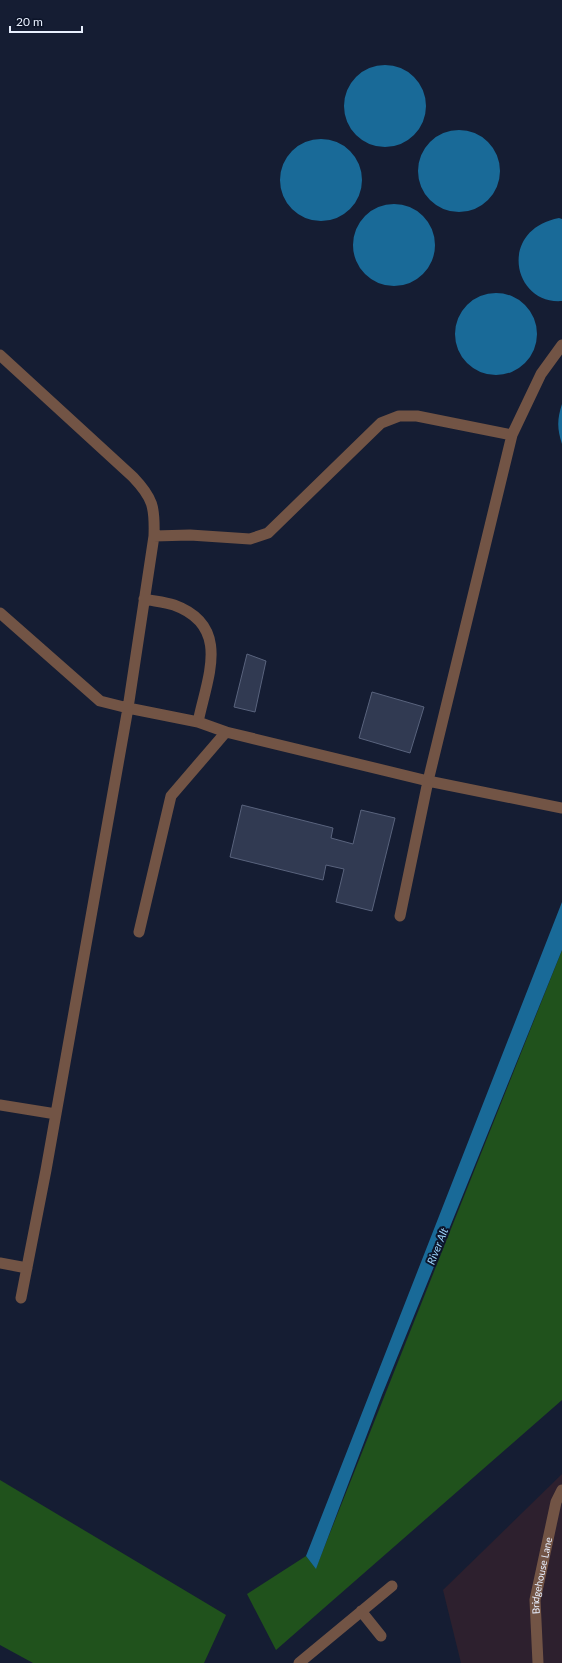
<svg xmlns="http://www.w3.org/2000/svg" width="562" height="1663" font-family="Lato,sans-serif">
<style>
.industrial{fill:#2d202e}
.green{fill:#20521c}
.water{fill:#196a98}
.building{fill:#313a52;stroke:#59637d}
.lines{fill:none;stroke-linecap:round;stroke-linejoin:round}
.service{stroke:#725445;stroke-width:11}
.minor{stroke:#725445;stroke-width:11}
.tertiary{stroke:#725445;stroke-width:11}
.labels{text-anchor:middle;dominant-baseline:central;stroke-width:4;stroke-linejoin:round;paint-order:stroke}
.street-label{font-size:10px;fill:#e8effe;stroke:#0c1428}
.water-label{font-size:11px;font-style:italic;fill:#9cd4fc;stroke:#0c1428}
</style>
<rect width="100%" height="100%" fill="#151d33"/>
<path class="industrial" d="M562,1474V1663H461L443,1590Z"/>
<path class="green" d="M562,950V1400L276,1650L247,1594L306,1556L316,1568Z
M0,1480L226,1615L204,1663H33L0,1645Z"/>
<path class="water" d="M344 106a41 41 0 1 1 82 0a41 41 0 1 1-82 0Z
M418 171a41 41 0 1 1 82 0a41 41 0 1 1-82 0Z
M280 180a41 41 0 1 1 82 0a41 41 0 1 1-82 0Z
M353 245a41 41 0 1 1 82 0a41 41 0 1 1-82 0Z
M559,218L562,219V301C513,305 497,230 559,218Z
M455 334a41 41 0 1 1 82 0a41 41 0 1 1-82 0Z
M562,404V444C557,429 557,419 562,404Z
M562,902V950L382,1395L316,1569L306,1556Z"/>
<path class="building" d="M247,654L266,661L255,712L234,707Z
M372,692L424,707L410,753L359,738Z
M242,805L333,828L331,838L353,844L361,810L395,818L372,911L336,902L344,869L326,865L323,880L230,857Z"/>
<g class="lines">
<path class="service" d="M0,355L133,477C153,498 155,507 154,536
M512,435L541,374L562,345
M144,599C153,601 165,602 174,605C232,626 207,678 198,722
M0,613L100,701L128,708L46,1170L21,1298
M400,916L428,781L512,435L417,416H399L381,423L268,533L250,539L190,535L154,536L128,708L198,722L226,732L428,781L562,808
M139,932L171,796L226,732
M0,1105L56,1114
M0,1263L27,1268"/>
<path class="minor" d="M361,1611L381,1636
M299,1663L392,1586"/>
<path class="tertiary" id="s1" d="M538,1663L535,1600L556,1502L562,1490"/>
</g>
<g class="labels">
<g class="street-label">
<text stroke="none"><textPath href="#s1" startOffset="88">Bridgehouse Lane</textPath></text>
</g>
<g class="water-label">
<text transform="translate(437 1246) rotate(-68)">River Alt</text>
</g>
</g>
<path d="M10 26v6h72v-6" fill="none" stroke="#e8effe" stroke-width="2"/>
<text x="16" y="26" font-size="12" fill="#e8effe" stroke="#0c1428" stroke-width="3" paint-order="stroke">20 m</text>
</svg>
